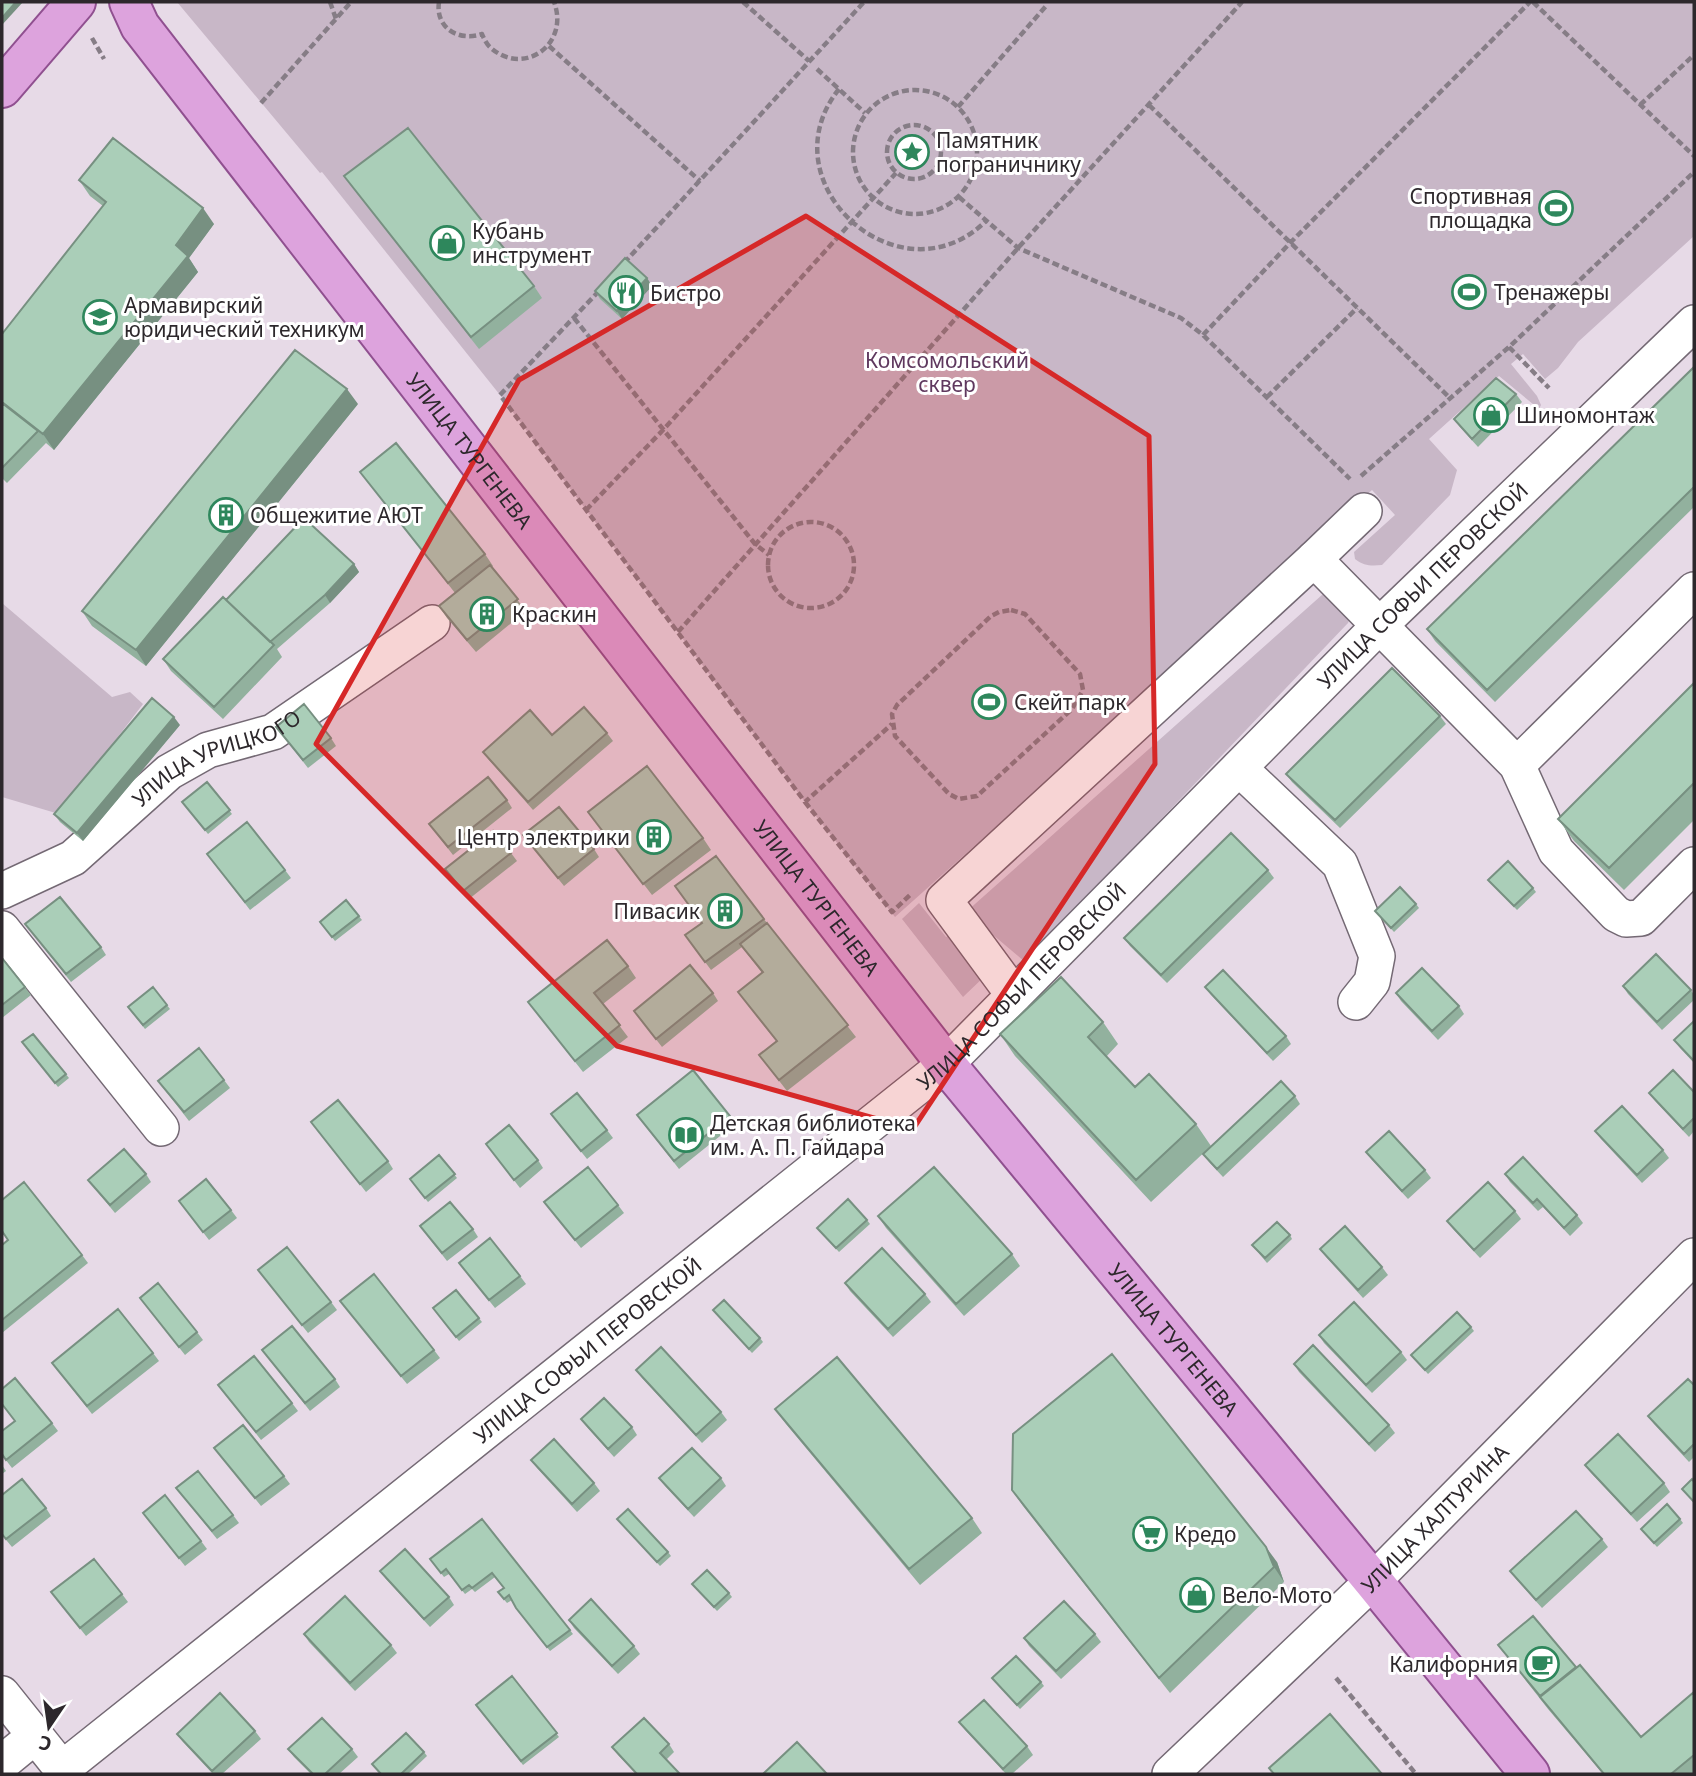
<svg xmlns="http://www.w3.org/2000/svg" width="1696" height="1776" font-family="'Noto Sans',sans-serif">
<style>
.green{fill:#c8b7c7}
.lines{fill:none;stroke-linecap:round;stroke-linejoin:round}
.minor-casing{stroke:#746974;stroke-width:38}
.major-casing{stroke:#905090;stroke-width:42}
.path{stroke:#867d86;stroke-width:4.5;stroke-dasharray:7 3.5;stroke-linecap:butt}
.minor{stroke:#fff;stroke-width:35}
.major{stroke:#dda3dd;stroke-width:38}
.wall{fill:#92b19e}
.shaded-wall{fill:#779081}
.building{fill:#aaceb8;stroke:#779081;stroke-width:2}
.marked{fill:#d62828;fill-opacity:0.2;stroke:#d62828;stroke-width:5;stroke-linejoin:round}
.labels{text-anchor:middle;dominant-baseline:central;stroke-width:6;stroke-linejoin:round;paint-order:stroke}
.poi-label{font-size:21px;fill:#2d282c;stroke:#fff;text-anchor:start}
.park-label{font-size:21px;fill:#5f385e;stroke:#fff}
.street-label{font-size:21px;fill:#2d282c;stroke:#fff}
</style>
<rect width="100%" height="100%" fill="#e7dae7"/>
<path class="green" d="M177,2H1694V236L1578,342L1558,368L1545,379L1523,354L1511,364L1537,396L1541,405L1539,409L1499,376L1429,439L1457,470L1450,495L1382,565C1371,566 1364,566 1355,559L1354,552L1395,515L1372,490L895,917L805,802L500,395L326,177L322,172L320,173Z
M1332,586L1354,609L1348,623L1025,962L966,912Z
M2,603L112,697L130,692L143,704L59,814L2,797Z
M919,903L946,937L955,932L986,975L963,997L902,919Z"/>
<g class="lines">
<g class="minor-casing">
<g id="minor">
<path d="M1314,559L1364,511"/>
<path d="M1517,765L1694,590"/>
<path d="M1239,768L1340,864L1377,956L1372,982L1356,1002"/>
<path id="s1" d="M2,891L73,858L169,772L208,750L273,732L432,623"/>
<path d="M2,929L161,1128"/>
<path d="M1014,995L944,900L1314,559L1517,765L1556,851L1616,914L1626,919L1641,918L1694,865"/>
<path d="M2,1694L66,1774"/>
<path d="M2,1763L35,1736"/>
<path id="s2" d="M62,1769L946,1064L1380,625L1694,323"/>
<path id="s3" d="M1170,1774L1373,1581L1694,1256"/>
</g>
</g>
<g class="major-casing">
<g id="major">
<path id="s4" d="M129,2L140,26L946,1064L1373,1581L1530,1774"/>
<path d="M2,88L76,2"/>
</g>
</g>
<path class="path" d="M330,2L336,19
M439,2C435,28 459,42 482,34C484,39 487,45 491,48C524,77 570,44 554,2
M743,2L809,61
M1533,2L1694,156
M92,38L104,59
M549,46L700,181
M817,69L865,113
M839,89C764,183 900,305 986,221
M853 152a62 62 0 1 1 124 0a62 62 0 1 1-124 0Z
M261,103L351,2
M1149,105L1451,399
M1640,105L1694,55
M958,107L1046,6
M887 152a27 27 0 1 1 54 0a27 27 0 1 1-54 0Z
M959,197L1018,248L1181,318L1203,335L1350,479
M624,263L864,2
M599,291L500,395L805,802L892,724
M574,318L755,544L769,555
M1203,335L1290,243L1530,2
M1509,347L1549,388
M1267,397L1357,308
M1361,476L1509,347L1694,172
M586,510L663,430L896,173
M768 565a43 43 0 1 1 86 0a43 43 0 1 1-86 0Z
M1011,610L1025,614L1080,674L1083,690L1072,709L977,796L959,799L949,794L895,736L892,714L897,705L991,616L999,612Z
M678,632L1018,248L1242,2
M805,802L892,912L911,894
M1336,1678L1416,1774"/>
<use href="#minor" class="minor"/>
<use href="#major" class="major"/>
</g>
<path class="wall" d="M344,176L534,286L542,298L479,349Z
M79,180L214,224L189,258L198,272L54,450L46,443L7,483L2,478V334L103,206L90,196Z
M647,278L652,286L622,319L600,299L595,291Z
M1694,367V507L1495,702L1435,641L1427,629Z
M1516,394L1522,402L1478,447L1460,427L1454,419Z
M358,404L146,666L92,626L82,611Z
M360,472L485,554L493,566L492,567L526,611L476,652L447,618L439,606L455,593Z
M354,564L359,572L330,603L277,649L282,657L223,719L171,671L163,659L226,600Z
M1694,683V820L1624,890L1574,841L1558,819Z
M1440,716L1446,724L1340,828L1292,782L1286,774Z
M180,725L83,841L60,822L54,814Z
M276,727L331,738L336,746L308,768Z
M607,733L613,741L533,810L489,760L483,752L552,735Z
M207,782L232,814L208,834L182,802Z
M507,800L512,808L453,855L429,824Z
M588,812L703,838L711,850L652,895Z
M523,835L594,849L599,857L564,886Z
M511,853L517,861L469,899L445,869Z
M207,854L285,870L291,878L250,910Z
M716,856L767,923L856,1037L787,1091L759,1055L776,1041L738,992L762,973L742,947L711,970L685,935L702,923Z
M1268,870L1274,878L1167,983L1130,946L1124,938Z
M1488,880L1533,888L1536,892L1517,910Z
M346,900L362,920L335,941L320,922Z
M1416,904L1419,908L1394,932L1375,911Z
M25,924L101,947L106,955L71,982Z
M2,958L31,995L2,1018Z
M628,966L636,978L603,1004L628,1037L583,1072L528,1002Z
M1623,986L1691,990L1694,995V1000L1662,1030L1628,994Z
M153,987L170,1009L145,1029L128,1007Z
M1205,987L1286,1036L1291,1044L1273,1061L1211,995Z
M713,993L718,1001L662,1047L634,1011Z
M1396,993L1459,1006L1464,1014L1438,1040L1401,1001Z
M1694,1021V1063L1680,1048L1674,1040Z
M1103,1022L1118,1044L1106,1057L1135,1087L1196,1124L1211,1146L1151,1202L1015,1056L1000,1034Z
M33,1034L69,1078L58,1087L22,1042Z
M224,1080L230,1088L189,1121L158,1081Z
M1694,1092V1131L1689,1137L1655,1101L1649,1093Z
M1295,1096L1300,1104L1223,1177L1209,1162L1203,1154Z
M551,1114L607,1130L613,1138L587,1159Z
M637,1115L730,1116L735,1124L679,1169Z
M311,1122L388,1161L393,1169L366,1192Z
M1595,1131L1663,1150L1669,1158L1642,1183L1601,1139Z
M486,1144L538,1160L543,1168L520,1188Z
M1366,1152L1425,1170L1431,1178L1408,1199L1372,1160Z
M439,1155L457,1178L428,1202L410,1179Z
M146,1174L151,1182L115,1213L88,1180Z
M1505,1174L1577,1215L1583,1223L1570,1236L1543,1207L1538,1211L1510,1182Z
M2,1200L82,1255L88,1263L2,1333V1245L8,1240L2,1233Z
M179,1201L231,1210L237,1218L209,1240Z
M544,1202L618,1205L624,1213L581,1248Z
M1515,1211L1521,1219L1480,1258L1453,1229L1447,1221Z
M878,1216L1012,1254L1020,1266L964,1316L886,1228Z
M867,1220L870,1224L839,1252L817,1228Z
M420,1226L473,1229L478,1237L447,1261Z
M1290,1235L1292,1239L1267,1263L1252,1245Z
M1320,1249L1382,1267L1388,1275L1363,1298L1326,1257Z
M459,1263L520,1276L526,1284L495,1308Z
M258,1270L331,1302L337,1310L308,1333Z
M845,1283L925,1294L931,1302L893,1337L850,1291Z
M456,1290L482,1322L459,1341L433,1308Z
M140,1298L197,1332L203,1340L185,1355Z
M340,1301L434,1350L440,1358L407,1384Z
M713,1310L760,1338L763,1342L752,1353Z
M1471,1327L1474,1331L1428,1374L1411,1355Z
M1319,1335L1401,1352L1407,1360L1372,1393L1324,1343Z
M262,1350L335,1379L340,1387L310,1411Z
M153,1353L159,1361L92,1414L52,1363Z
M1294,1364L1389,1425L1395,1433L1375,1452L1299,1372Z
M636,1370L721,1412L727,1420L702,1443L642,1378Z
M218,1385L292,1403L298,1411L261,1440Z
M1694,1385V1457L1689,1462L1654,1424L1648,1416Z
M2,1389L52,1423L58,1431L12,1468L2,1455V1431L15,1421L2,1405Z
M775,1409L972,1518L982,1533L920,1585L786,1424Z
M581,1419L632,1427L637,1435L614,1457L587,1427Z
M214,1448L284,1476L290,1484L261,1506Z
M531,1460L594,1483L600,1491L577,1512L537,1468Z
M2,1465L6,1471L2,1474Z
M1585,1465L1664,1483L1670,1492L1637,1522L1591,1473Z
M659,1478H721L726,1486L694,1517L665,1486Z
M176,1488L233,1515L239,1523L217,1539Z
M1012,1490L1277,1562L1284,1582L1170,1693L1023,1506Z
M2,1495L46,1508L51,1516L12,1547L2,1535Z
M143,1513L201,1541L207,1549L185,1566Z
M482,1519L573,1634L550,1651L519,1612L512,1600L507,1603L501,1596L504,1588L495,1577L475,1592L472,1589L465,1594L449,1574L444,1577L430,1559Z
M617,1519L668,1552L671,1556L660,1566Z
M1680,1519L1683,1523L1657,1547L1641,1529Z
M1602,1539L1608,1547L1542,1608L1516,1579L1510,1571Z
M380,1571L449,1597L454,1605L430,1627L386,1579Z
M692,1584L729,1593L732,1597L717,1611Z
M51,1592L122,1594L128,1602L86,1636Z
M569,1620L634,1646L640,1654L618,1674L574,1628Z
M304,1634L391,1645L397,1653L355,1691L309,1642Z
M1095,1634L1101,1642L1061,1679L1029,1646L1024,1638Z
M1498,1645L1641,1737L1694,1692V1774H1603L1548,1709Z
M512,1676L559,1737L523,1765L476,1705Z
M992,1678L1041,1682L1044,1686L1020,1709Z
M959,1722L1027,1746L1033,1755L1012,1774H1006L965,1730Z
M255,1731L261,1739L222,1774H213L183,1742L177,1734Z
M669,1744L674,1752L666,1760L680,1774H636L618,1755L612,1747Z
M288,1749H352L358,1757L339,1774H311L294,1757Z
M424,1752L427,1756L408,1774H380L372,1764Z"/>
<path class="shaded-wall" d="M16,2H23L2,25V18Z
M203,208L214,224L189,258L198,272L54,450L43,434Z
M647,278L652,286L622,319L617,311Z
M347,389L358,404L146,666L136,650Z
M354,564L359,572L330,603L325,595Z
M174,717L180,725L83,841L77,833Z
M1266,1547L1277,1562L1284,1582L1274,1567Z"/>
<path class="building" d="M2,2H16L2,18Z
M408,128L534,286L471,337L344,176Z
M113,138L203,208L176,245L188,256L43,434L2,402V334L106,202L79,180Z
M625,258L647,278L617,311L595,291Z
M295,350L347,389L136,650L82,611Z
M1694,367V487L1487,690L1427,629Z
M1496,378L1516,394L1472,439L1454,419Z
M2,403L38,431L2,468Z
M396,443L485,554L448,583L360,472Z
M304,518L354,564L325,595L270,642L226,600Z
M490,565L518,599L467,640L439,606Z
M223,597L274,645L214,707L163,659Z
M1392,668L1440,716L1335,820L1286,774Z
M1694,683V783L1609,868L1558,819Z
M152,698L174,717L77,833L54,814Z
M304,704L331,738L303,760L276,727Z
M584,707L607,733L528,802L483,752L530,710L552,735Z
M647,766L703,838L643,884L588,812Z
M488,777L507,800L448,847L429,824Z
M207,782L230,810L205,830L182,802Z
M559,807L594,849L558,878L523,835Z
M247,822L285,870L245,902L207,854Z
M493,831L511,853L463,891L445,869Z
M1231,833L1268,870L1161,975L1124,938Z
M716,856L764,919L705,962L685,935L702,923L675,886Z
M1508,861L1533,888L1514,906L1488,880Z
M1400,887L1416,904L1391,928L1375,911Z
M60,897L101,947L66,974L25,924Z
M346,900L359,916L332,937L320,922Z
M767,923L848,1025L779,1080L759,1055L777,1041L738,992L763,972L740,944Z
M607,940L628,966L594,993L620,1025L575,1061L528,1002Z
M1656,954L1691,990L1657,1022L1623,986Z
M2,958L25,987L2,1005Z
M690,965L713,993L656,1039L634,1011Z
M1422,968L1459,1006L1432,1031L1396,993Z
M1223,970L1286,1036L1267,1053L1205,987Z
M1061,977L1103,1022L1088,1037L1135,1087L1149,1074L1196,1124L1136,1180L1000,1034Z
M153,987L167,1005L143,1025L128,1007Z
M1694,1021V1061L1674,1040Z
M33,1034L66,1074L55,1083L22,1042Z
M199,1048L224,1080L184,1112L158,1081Z
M693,1070L730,1116L674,1161L637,1115Z
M1673,1070L1694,1092V1118L1683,1129L1649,1093Z
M1281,1081L1295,1096L1217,1169L1203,1154Z
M577,1093L607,1130L581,1151L551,1114Z
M338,1100L388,1161L360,1184L311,1122Z
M1622,1106L1663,1150L1637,1175L1595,1131Z
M509,1125L538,1160L514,1180L486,1144Z
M1389,1131L1425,1170L1402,1191L1366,1152Z
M124,1149L146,1174L110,1205L88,1180Z
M439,1155L455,1174L425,1198L410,1179Z
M1523,1157L1577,1215L1564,1228L1537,1199L1533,1203L1505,1174Z
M588,1167L618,1205L575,1240L544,1202Z
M934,1167L1012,1254L956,1304L878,1216Z
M206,1179L231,1210L203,1232L179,1201Z
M24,1182L82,1255L2,1320V1245L8,1240L2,1231V1200Z
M1488,1182L1515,1211L1474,1250L1447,1221Z
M848,1199L867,1220L836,1248L817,1228Z
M450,1202L473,1229L442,1253L420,1226Z
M1277,1222L1290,1235L1265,1258L1252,1245Z
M1345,1226L1382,1267L1358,1290L1320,1249Z
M490,1238L520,1276L489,1300L459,1263Z
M287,1247L331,1302L302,1325L258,1270Z
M882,1248L925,1294L888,1329L845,1283Z
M374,1274L434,1350L401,1376L340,1301Z
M158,1283L197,1332L179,1347L140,1298Z
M456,1290L479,1318L456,1337L433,1308Z
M724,1300L760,1338L749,1349L713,1310Z
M1354,1302L1401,1352L1366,1385L1319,1335Z
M118,1309L153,1353L87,1406L52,1363Z
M1457,1312L1471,1327L1425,1370L1411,1355Z
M292,1326L335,1379L305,1403L262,1350Z
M1313,1345L1389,1425L1369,1444L1294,1364Z
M661,1347L721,1412L696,1435L636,1370Z
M1112,1354L1266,1547L1274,1567L1159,1678L1012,1490L1013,1434Z
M254,1356L292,1403L256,1432L218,1385Z
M837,1357L972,1518L909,1569L775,1409Z
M15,1378L52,1423L6,1460L2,1454V1431L15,1421L2,1404V1389Z
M1688,1379L1694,1385V1444L1684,1454L1648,1416Z
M604,1398L632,1427L608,1449L581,1419Z
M243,1425L284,1476L255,1498L214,1448Z
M1618,1434L1664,1483L1631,1514L1585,1465Z
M554,1439L594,1483L572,1504L531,1460Z
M692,1448L721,1478L688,1509L659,1478Z
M198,1471L233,1515L212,1531L176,1488Z
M22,1479L46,1508L6,1539L2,1534V1495Z
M1692,1479L1694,1482V1502L1682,1489Z
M165,1495L201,1541L179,1558L143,1513Z
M1667,1504L1680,1519L1654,1543L1641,1529Z
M628,1509L668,1552L657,1562L617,1519Z
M1576,1511L1602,1539L1536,1600L1510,1571Z
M482,1519L570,1630L547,1647L516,1608L509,1595L504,1599L498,1592L504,1588L492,1573L472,1588L469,1585L462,1590L446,1569L441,1573L430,1559Z
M405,1549L449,1597L424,1619L380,1571Z
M94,1559L122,1594L80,1628L51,1592Z
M707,1570L729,1593L714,1607L692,1584Z
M345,1596L391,1645L350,1683L304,1634Z
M591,1599L634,1646L612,1666L569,1620Z
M1064,1601L1095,1634L1056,1671L1024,1638Z
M1533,1616L1576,1667L1540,1696L1498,1645Z
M1016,1656L1041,1682L1017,1705L992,1678Z
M1580,1665L1641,1737L1694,1692V1755L1671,1774H1604L1540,1697Z
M512,1676L557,1733L521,1761L476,1705Z
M220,1693L255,1731L212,1771L177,1734Z
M984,1700L1027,1746L1003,1769L959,1722Z
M1330,1714L1382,1774H1274L1269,1768Z
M322,1718L352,1749L325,1774H313L288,1749Z
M644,1718L669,1744L660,1753L680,1774H637L612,1747Z
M406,1733L424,1752L401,1774H381L372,1764Z
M797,1742L827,1774H763Z"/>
<path class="marked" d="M806,216L1149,436L1155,764L913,1129L617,1046L316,744L519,380Z"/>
<defs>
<g id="sight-ring" transform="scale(1.75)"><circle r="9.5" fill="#fff" stroke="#2e875c" stroke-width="1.5"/><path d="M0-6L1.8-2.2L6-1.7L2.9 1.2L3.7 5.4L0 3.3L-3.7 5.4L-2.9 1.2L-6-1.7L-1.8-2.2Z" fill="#2e875c"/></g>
<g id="stadium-ring" transform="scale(1.75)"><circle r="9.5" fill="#fff" stroke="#2e875c" stroke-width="1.5"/><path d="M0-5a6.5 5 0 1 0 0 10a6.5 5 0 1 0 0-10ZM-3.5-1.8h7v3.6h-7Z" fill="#2e875c"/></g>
<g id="shop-ring" transform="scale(1.75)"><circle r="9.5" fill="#fff" stroke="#2e875c" stroke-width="1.5"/><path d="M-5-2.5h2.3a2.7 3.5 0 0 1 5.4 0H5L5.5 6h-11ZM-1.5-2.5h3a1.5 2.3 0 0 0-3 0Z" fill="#2e875c"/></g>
<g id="restaurant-ring" transform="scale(1.75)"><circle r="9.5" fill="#fff" stroke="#2e875c" stroke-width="1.5"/><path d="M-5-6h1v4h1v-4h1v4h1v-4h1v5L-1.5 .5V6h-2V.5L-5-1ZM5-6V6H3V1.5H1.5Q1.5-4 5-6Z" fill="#2e875c"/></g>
<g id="university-ring" transform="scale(1.75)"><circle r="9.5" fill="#fff" stroke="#2e875c" stroke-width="1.5"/><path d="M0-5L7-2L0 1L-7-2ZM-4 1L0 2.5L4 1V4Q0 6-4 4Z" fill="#2e875c"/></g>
<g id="building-ring" transform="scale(1.75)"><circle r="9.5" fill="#fff" stroke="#2e875c" stroke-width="1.5"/><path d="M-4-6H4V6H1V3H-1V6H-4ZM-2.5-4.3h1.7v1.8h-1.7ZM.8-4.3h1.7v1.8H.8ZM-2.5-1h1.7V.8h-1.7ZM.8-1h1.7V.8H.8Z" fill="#2e875c"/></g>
<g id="library-ring" transform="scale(1.75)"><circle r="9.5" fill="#fff" stroke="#2e875c" stroke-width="1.5"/><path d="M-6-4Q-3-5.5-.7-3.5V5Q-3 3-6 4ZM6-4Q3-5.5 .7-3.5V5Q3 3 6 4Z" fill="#2e875c"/></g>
<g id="supermarket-ring" transform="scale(1.75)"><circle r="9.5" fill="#fff" stroke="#2e875c" stroke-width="1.5"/><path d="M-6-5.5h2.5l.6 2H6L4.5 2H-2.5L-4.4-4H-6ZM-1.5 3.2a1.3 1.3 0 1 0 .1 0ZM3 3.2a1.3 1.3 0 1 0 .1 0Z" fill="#2e875c"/></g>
<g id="cafe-ring" transform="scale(1.75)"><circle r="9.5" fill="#fff" stroke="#2e875c" stroke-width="1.5"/><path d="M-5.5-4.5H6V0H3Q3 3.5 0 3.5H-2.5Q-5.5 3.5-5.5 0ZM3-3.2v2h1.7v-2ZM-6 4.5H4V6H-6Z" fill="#2e875c"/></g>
</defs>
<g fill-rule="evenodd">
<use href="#sight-ring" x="912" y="152"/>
<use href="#stadium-ring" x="1556" y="208"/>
<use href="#shop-ring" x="447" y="243"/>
<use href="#stadium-ring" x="1469" y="292"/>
<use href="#restaurant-ring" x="626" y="293"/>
<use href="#university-ring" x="100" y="317"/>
<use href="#shop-ring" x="1491" y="415"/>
<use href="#building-ring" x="226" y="515"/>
<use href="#building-ring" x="487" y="614"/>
<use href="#stadium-ring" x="989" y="702"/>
<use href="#building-ring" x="654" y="837"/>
<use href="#building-ring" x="725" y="911"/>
<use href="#library-ring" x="686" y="1135"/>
<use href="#supermarket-ring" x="1150" y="1534"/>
<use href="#shop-ring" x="1197" y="1595"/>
<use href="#cafe-ring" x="1542" y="1664"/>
</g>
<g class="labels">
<g class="poi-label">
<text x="936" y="140">Памятник<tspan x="936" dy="24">пограничнику</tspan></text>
<text x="1532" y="196" text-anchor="end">Спортивная<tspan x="1532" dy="24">площадка</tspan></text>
<text x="472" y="231">Кубань<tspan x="472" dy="24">инструмент</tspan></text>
<text x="1494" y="292">Тренажеры</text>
<text x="650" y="293">Бистро</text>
<text x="124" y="305">Армавирский<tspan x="124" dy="24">юридический техникум</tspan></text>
<text x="1516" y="415">Шиномонтаж</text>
<text x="250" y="515">Общежитие АЮТ</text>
<text x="512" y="614">Краскин</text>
<text x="1014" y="702">Скейт парк</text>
<text x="630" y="837" text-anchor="end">Центр электрики</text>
<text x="700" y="911" text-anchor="end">Пивасик</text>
<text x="710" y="1123">Детская библиотека<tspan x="710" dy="24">им. А. П. Гайдара</tspan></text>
<text x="1174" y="1534">Кредо</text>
<text x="1222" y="1595">Вело-Мото</text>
<text x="1518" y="1664" text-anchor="end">Калифорния</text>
</g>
<g class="park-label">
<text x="947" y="360">Комсомольский<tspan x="947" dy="24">сквер</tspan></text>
</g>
<g class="street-label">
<text stroke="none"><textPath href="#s4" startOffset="564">УЛИЦА ТУРГЕНЕВА</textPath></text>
<text stroke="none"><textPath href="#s2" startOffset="1806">УЛИЦА СОФЬИ ПЕРОВСКОЙ</textPath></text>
<text stroke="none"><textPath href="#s1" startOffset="256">УЛИЦА УРИЦКОГО</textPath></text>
<text stroke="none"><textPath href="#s4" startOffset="1130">УЛИЦА ТУРГЕНЕВА</textPath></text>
<text stroke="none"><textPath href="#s2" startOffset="1239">УЛИЦА СОФЬИ ПЕРОВСКОЙ</textPath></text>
<text stroke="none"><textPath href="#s4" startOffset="1698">УЛИЦА ТУРГЕНЕВА</textPath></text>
<text stroke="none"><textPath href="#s2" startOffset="672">УЛИЦА СОФЬИ ПЕРОВСКОЙ</textPath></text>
<text stroke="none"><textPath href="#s3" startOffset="368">УЛИЦА ХАЛТУРИНА</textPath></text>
</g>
</g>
<rect width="1696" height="1776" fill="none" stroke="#2d282c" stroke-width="7"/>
<g transform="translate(49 1727) rotate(193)" stroke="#ffffff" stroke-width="5" paint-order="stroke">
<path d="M0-5L12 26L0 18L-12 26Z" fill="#2d282c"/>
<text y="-10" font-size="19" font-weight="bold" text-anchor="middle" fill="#2d282c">С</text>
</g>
</svg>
